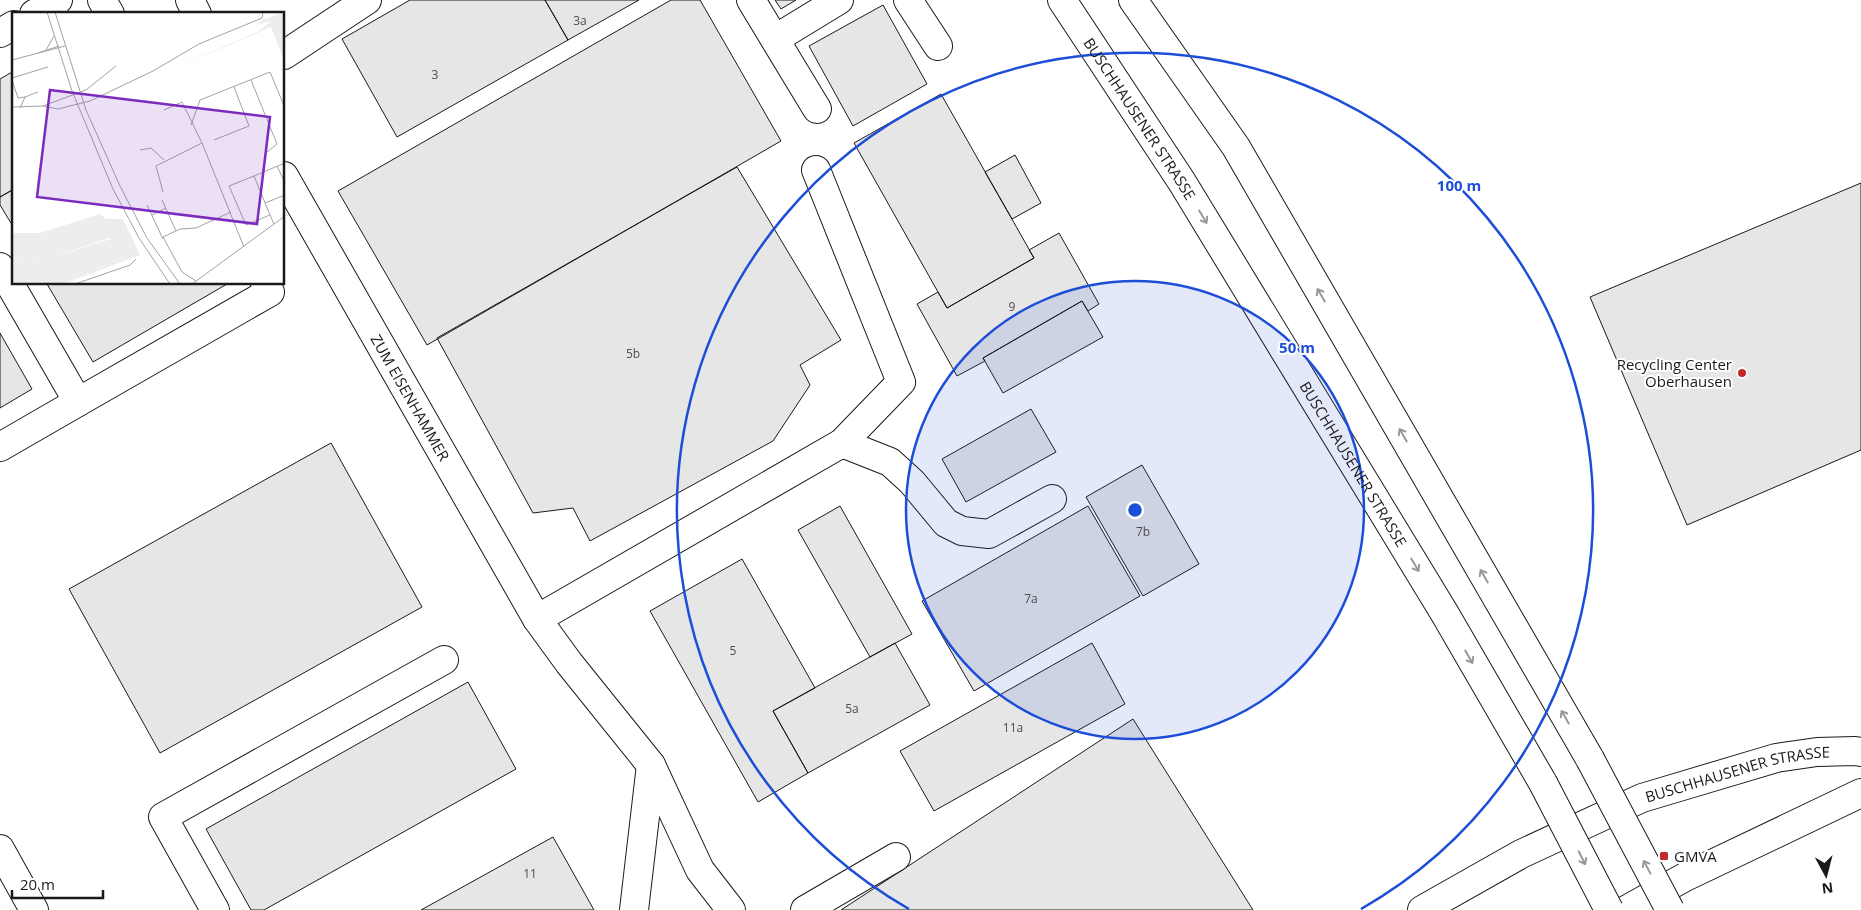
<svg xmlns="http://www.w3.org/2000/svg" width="1861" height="910" font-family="'Open Sans',sans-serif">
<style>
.building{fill:#e6e6e6;stroke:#1a1a1a}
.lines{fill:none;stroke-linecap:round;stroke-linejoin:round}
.minor-casing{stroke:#1a1a1a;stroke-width:30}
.major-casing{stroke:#1a1a1a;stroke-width:30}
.minor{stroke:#fff;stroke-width:28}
.major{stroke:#fff;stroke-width:28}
.major-bridge-casing{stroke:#1a1a1a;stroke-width:30;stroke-linecap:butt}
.major-bridge{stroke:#fff;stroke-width:28}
.oneway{stroke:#989898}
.ring{fill:none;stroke:#1d4ed8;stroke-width:2.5}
.poi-dot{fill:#c62828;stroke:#fff;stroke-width:2}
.labels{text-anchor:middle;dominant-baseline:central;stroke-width:4;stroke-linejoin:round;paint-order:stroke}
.number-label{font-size:12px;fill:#4d4d4d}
.street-label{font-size:15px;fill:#1a1a1a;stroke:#fff}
.poi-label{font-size:15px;fill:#1a1a1a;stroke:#fff;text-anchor:end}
.inset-road{fill:none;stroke:#a3a3a3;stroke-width:1}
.view{fill:#7b2cbf;fill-opacity:0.15;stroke:#7b2cbf;stroke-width:2.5}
.inset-edge{fill:none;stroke:#1a1a1a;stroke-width:2.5}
.centre{fill:#1d4ed8;stroke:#fff;stroke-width:2.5}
.ring-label{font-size:15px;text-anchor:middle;font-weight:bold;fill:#1d4ed8;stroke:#fff;stroke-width:4;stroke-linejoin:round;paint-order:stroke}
</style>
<rect width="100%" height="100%" fill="#fff"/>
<path class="building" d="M410,0H545L568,40L397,137L342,39Z
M545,0H639L568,40Z
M671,0H700L781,141L427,345L338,191Z
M775,0H796L781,9Z
M883,5L927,84L853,126L809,46Z
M14,71V189L0,197V79Z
M941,94L1034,258L947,308L854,143Z
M1015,155L1041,203L1012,219L985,172Z
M737,167L841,340L800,365L810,385L773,441L590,541L573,508L533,513L437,338Z
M1861,183V450L1687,525L1590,297Z
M14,189V228L0,205V197Z
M1059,233L1099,304L1088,311L1082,301L983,358L985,361L957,376L917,304L938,292L947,308L1034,258L1029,250Z
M47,284H227L93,362Z
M1082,301L1103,337L1003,393L983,358Z
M0,333L32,389L0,408Z
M1031,409L1056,452L966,502L942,459Z
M331,443L422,607L160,753L69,589Z
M1142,465L1199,564L1143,596L1086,497Z
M840,506L912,634L870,657L798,530Z
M1088,506L1140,596L974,691L922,601Z
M742,559L815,688L773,711L808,773L758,802L650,611Z
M895,643L930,705L808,773L773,711Z
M1092,643L1125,704L934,811L900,751Z
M468,682L516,769L264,910H251L206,829Z
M1133,719L1253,910H841Z
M553,837L594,910H421Z"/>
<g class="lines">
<g class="minor-casing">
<g id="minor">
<path d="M102,0L110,14"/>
<path d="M190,0L197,14"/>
<path d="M751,0L817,109"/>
<path d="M908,0L938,46"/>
<path d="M34,14L58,0"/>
<path d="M0,33L14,25"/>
<path d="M775,39L839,0"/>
<path d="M284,55L367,0"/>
<path id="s1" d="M284,176L537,619L842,443L901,382L816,170"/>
<path d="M0,267L78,402L270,292L265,284"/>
<path d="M842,443L890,462L912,482L946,523L962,531L989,534L1052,499"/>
<path d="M0,447L78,402"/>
<path d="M537,619L569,663L651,765L700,870L731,910"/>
<path d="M0,849L34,910"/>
<path d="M215,910L163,817L444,660"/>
<path d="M634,910L651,765"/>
<path d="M805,910L896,857"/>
<path id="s2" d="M1422,910L1521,854L1642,798L1776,758L1817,752L1855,751L1861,752"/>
<path d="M1626,910L1685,877L1861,793"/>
</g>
</g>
<g class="major-casing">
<g id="major">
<path id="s3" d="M1062,0L1182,182L1445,614L1543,783"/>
<path d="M1133,0L1236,147L1590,759"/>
</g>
</g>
<use href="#minor" class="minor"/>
<use href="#major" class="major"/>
<g class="major-bridge-casing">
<path id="major-bridge" d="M1590,759L1670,910
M1543,783L1609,910"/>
</g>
<use href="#major-bridge" class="major-bridge"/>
</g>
<defs><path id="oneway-shaft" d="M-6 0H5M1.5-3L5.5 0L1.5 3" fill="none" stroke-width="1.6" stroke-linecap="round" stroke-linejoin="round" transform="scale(1.25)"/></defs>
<g class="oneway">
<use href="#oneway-shaft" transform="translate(1203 217) rotate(59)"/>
<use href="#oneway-shaft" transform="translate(1321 295) rotate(-120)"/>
<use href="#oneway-shaft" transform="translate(1403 435) rotate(-120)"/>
<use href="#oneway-shaft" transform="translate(1415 565) rotate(59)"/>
<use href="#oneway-shaft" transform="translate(1484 576) rotate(-120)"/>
<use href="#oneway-shaft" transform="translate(1469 657) rotate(60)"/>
<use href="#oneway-shaft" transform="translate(1565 717) rotate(-120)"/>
<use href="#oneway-shaft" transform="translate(1582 858) rotate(63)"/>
<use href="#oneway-shaft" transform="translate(1647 867) rotate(-118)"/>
</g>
<circle cx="1135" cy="510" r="229" fill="#1d4ed8" fill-opacity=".12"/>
<g class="ring">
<circle cx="1135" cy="510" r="229"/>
<path d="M909 909A458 458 0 1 1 1361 909"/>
</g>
<g class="poi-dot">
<circle cx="1742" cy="373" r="5"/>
<rect x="1659" y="851" width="10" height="10" rx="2.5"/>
</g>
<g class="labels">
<g class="number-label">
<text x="580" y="20">3a</text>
<text x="435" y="74">3</text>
<text x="1012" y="306">9</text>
<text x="633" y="353">5b</text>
<text x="1143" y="531">7b</text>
<text x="1031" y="598">7a</text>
<text x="733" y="650">5</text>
<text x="852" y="708">5a</text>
<text x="1013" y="727">11a</text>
<text x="530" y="873">11</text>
</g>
<g class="street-label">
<text stroke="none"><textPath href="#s3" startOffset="142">BUSCHHAUSENER STRASSE</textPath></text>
<text stroke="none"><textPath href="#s1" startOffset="255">ZUM EISENHAMMER</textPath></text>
<text stroke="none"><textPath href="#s3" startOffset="548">BUSCHHAUSENER STRASSE</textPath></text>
<text stroke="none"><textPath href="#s2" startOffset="346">BUSCHHAUSENER STRASSE</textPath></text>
</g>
<g class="poi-label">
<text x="1732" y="364">Recycling Center<tspan x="1732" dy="17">Oberhausen</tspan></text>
<text x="1674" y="856" text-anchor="start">GMVA</text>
</g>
</g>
<g transform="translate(12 12)">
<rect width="272" height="272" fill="#fff"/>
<path d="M269,1L272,4V48L259,15L149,62L247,19L259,9L245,13L248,9ZM88,202L94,207H111L128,243L51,272L112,245V230L97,226L44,244L0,247V221H28Z" fill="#ededed"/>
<path d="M105,225L112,230V245L51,272H0V247L44,244Z" fill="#ededed"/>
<path class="inset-road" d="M35,0L60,79L101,177L127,226L158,272M43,0L74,98L108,174L135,226L168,272M34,38L42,24M26,41L47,34M0,48L53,34M0,66L36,55M0,68L6,86L13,85M239,68L265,132L255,140M31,94L74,78L104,54M0,95L31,94L46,97L78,89L141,59L187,32L250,6L251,0M8,96L13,85L26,80M152,98L170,90L190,131M179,113L188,88L258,60L273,96M202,128L237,114L222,75M128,138L139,136L152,148M265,154L273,171M242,164L273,151M151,180L144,154L190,131L232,235M150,188L164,219M253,191L273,183M135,193L151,227M140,203L154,196M258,203L234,213L217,174L242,164L258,203L262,212M184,269L170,260L151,225L168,217L184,216L219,200M63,272L118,253L124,247M180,272L273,204"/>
<path class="view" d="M38,78L258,105L245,212L25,185Z"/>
<rect width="272" height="272" class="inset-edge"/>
</g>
<circle cx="1135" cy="510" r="8" class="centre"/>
<g class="ring-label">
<text x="1459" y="191">100 m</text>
<text x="1297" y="353">50 m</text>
</g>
<g transform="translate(1826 875) rotate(173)" stroke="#ffffff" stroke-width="4" paint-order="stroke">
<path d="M0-4L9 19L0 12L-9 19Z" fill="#1a1a1a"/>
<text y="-8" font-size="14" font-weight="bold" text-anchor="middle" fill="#1a1a1a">N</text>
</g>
<path d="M12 890v8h91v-8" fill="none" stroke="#1a1a1a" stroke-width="2.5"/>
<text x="20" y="890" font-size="15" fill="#1a1a1a" stroke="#ffffff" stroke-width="4" paint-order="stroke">20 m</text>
</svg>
